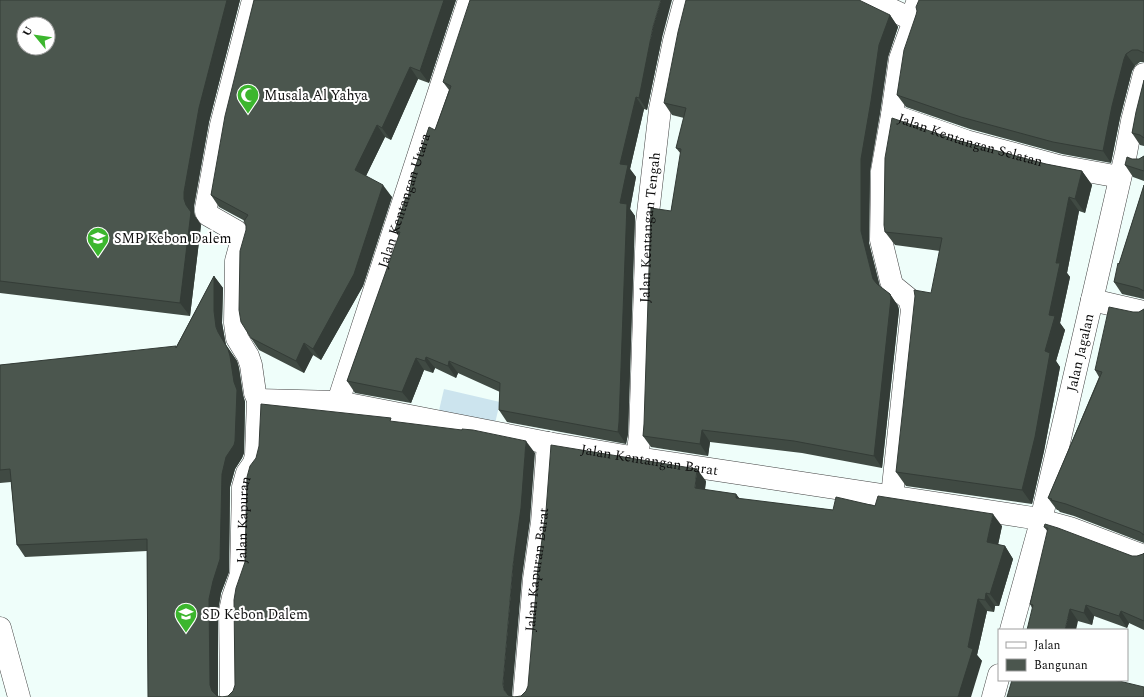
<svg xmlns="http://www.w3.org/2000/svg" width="1144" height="697" font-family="Spectral,serif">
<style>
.pitch{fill:#cce4ee}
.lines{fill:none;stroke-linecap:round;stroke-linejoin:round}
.minor-casing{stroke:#414141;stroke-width:23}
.minor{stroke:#fff;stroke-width:22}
.wall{fill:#404a43}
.shaded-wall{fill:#343c37}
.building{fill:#4b564e;stroke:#343c37;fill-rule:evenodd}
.labels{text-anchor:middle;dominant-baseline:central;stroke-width:4;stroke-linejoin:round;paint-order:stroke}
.poi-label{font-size:14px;fill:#0e0e0e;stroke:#fff;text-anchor:start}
.street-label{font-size:14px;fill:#0e0e0e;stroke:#fff}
</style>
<rect width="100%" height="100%" fill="#effefa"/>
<path class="pitch" d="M444,389L500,402L493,432L437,419Z"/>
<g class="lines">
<g class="minor-casing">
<g id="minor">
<path id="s1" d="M871,0L907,17L911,19L913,23L900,59L892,115L966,141L1059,166L1120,177"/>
<path d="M911,19L918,0"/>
<path d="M892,115L882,171L881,240L891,281L893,286L909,299L912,309L892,496"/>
<path d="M1092,300L1144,312"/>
<path id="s2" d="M258,400L338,402L548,443L637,458L1033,518L1070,528L1144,556"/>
<path id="s3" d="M338,402L469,0"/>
<path id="s4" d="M637,458L640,435L647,222L660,109L674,41L685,0"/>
<path d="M0,628L19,697"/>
<path id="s5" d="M1011,630L1039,529L1126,153L1132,121L1144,74"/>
<path id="s6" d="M231,697L230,611L233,597L241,574L243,487L247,473L254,463L256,455L258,400L255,393L251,365L248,356L237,338L235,323L236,261L242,239L236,231L208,215L206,212V208L221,125L253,0"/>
<path id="s7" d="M524,697L534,579L542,522L548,443"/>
<path d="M993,697L999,675"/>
</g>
</g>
<use href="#minor" class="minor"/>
</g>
<path class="wall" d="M0,0H240L209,122L194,206V212L195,216L201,225L190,316L0,293Z
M254,0H456L429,83L418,79L391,140L385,137L366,176L392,197L363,286L321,360L313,355L304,373L259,350L251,338L246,225L245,221L219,207L211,195Z
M1144,0V62H1140L1135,66L1132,71L1120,118L1111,163L1062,154L970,129L906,107L897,95L916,15Z
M890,15L898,27L888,57L880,113L870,171L869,243L880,287L890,294L898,306L899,310L882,468L802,453L710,442L708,456L651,447L643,436L671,211L681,154L676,148L684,118L672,115L664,103Z
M662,38L647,110L644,109L630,169L636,177L630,209L635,216L628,434L626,444L507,422L499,410L500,392L458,373L456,378L435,368L433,373L424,370L411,403L355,393L347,381L399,236L395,230L435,130L449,90L443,82Z
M1144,80V146L1140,145L1132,133Z
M953,139L1046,164L1082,171L1092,185L1085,213L1079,211L1067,273L1070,277L1060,323L1065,330L1056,361L1060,367L1044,451L1032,504L906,486L896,472L940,251L895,245L885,232Z
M1144,156V181L1133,177L1125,165L1132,159H1139Z
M1144,185V299L1122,294L1114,282L1119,264Z
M214,276L223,288L222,323L225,340L226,345L237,361L239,368L243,395L245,402L244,453L242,458L235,469L230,487L229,572L221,593L218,611V696L148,697L147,551L25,557L17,545L11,482L0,483V365L176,347Z
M1144,309V543L1074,516L1060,512L1058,510H1057L1048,498L1099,377L1095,370L1133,312H1139Z
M706,481L705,490L736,494L740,499L833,510L875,506L1002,526L998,545L1005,546L1013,559L999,606H995L994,612L987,611L977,655L982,661L521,696L526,691Z
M1044,527L1132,556H1137L1143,554L1144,553V630L1129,623L1127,628L1094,616L1092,625L1032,608L1030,604L1048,532Z"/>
<path class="shaded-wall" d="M227,0H240L209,122L194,206V212L195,216L201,225L190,316L180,303L186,205L184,199V192L199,108Z
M444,0H456L429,83L420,71Z
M661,0H672L662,38L647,110L639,98L653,27Z
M890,15L898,27L888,57L880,113L870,171L869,243L881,291L873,279L861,231V159L879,45Z
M1126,54L1135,66L1132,71L1120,118L1111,163L1103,151L1112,106L1124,59Z
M410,67L418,79L391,140L382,128Z
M636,97L644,109L630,169L636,177L630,209L635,216L628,434L626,444L618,432L620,164Z
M377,125L385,137L363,182L355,170Z
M1082,171L1092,185L1085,213L1075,199Z
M383,185L392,197L363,286L321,360L313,349Z
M1069,197L1079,211L1067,273L1070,277L1060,323L1065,330L1056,361L1060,367L1044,451L1032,504L1022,490L1045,351L1049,315L1056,263Z
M214,276L223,288L222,323L225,340L226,345L237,361L239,368L243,395L245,402L244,453L242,458L235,469L230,487L229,572L221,593L218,611V697L212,691L210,685L209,599L218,332L216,327L214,311Z
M890,294L898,306L899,310L882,468L874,456Z
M304,343L313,355L304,373L296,361Z
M426,357L435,368L433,373L425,361Z
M416,358L424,370L411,403L402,392Z
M449,361L458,373L456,378L448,366Z
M702,430L710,442L708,456L700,444Z
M526,441L535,453L530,521L522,578L512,696L509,697L504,690L503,684L513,566Z
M697,469L706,481L703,501L695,488Z
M736,494L745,507L736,498Z
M993,514L1002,526L996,554L987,542Z
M1005,546L1013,559L999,606L990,594Z
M986,593L995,606L994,612L985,600Z
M978,599L987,611L977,655L982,661L971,697H958L968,647Z
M1086,605L1094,616L1092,625L1084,613Z
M1070,609L1078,621L1076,630H1065Z
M1121,611L1129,623L1127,628L1119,616Z"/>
<path class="building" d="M0,0H227L199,108L184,192V199L186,205L191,212L180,303L0,281ZM24,24H48V48H24Z
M254,0H444L420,71L410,67L382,128L377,125L355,170L383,185L354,274L313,349L304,343L296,361L251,338L241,322L239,310L240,251L246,230V225L244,221L248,215L211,195L225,116Z
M470,0H661L653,27L639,98L636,97L620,164L628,165L620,203L627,204L619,422L618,432L499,410L500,383L449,361L448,366L426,357L425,361L416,358L402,392L347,381L400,232L395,230L406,197L408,198L413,174L429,127L435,130L451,86L443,82Z
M686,0H859L890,15L879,45L871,101L861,159V231L873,279L877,284L890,294L891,298L874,456L794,441L702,430L700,444L643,436L644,424L651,208L671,211L681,149L676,148L686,108L664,103L678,32Z
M919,0H1144V53L1138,50H1132L1126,54L1124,59L1112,106L1103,151L1053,142L961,117L897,95L904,50L916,15L917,11L916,7Z
M1144,80V138L1140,135L1132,133L1136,112Z
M892,118L953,139L1046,164L1082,171L1075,199L1069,197L1056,263H1060L1049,315L1055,316L1045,351L1050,353L1035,437L1022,490L896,472L915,296L914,290L931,293L942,238L885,232L884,225L885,158Z
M1144,156V171L1125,165L1127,157L1132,159H1139Z
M1144,185V291L1138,288L1114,282L1118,263L1119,264Z
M214,276V311L216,327L218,332L228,349L230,356L234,382L237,390L235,441L234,445L226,457L222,474L220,559L213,581L209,599L210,685L212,691L217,696L222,697H148L147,539L17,545L10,469L0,470V365L176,346V348Z
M1109,307L1133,312H1139L1144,309V535L1140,532L1066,504L1051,500L1052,499L1048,498L1102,372L1095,370Z
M261,404L391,418L390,421L462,430V429L473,430L526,441L521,508L513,566L503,684L504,690L508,695L514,697H222L228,696L233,691L235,685L234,600L236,588L245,562L247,477L250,466L256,458L259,446Z
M551,445L697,469L695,488L736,494V498L833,510L836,497L875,506L878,496L993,514L987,542L1005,546L990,594L986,593L985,600L978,599L968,647L973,649L958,697H959H514L521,696L526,691L528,686L538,568L546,511Z
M1045,524L1058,528L1132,556H1137L1143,554L1144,553V621L1121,611L1119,616L1086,605L1084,613L1070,609L1065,630H1027L1033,605L1030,604L1048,528L1044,527Z
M1012,680H1115L1144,687V697H1007Z"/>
<defs>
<g id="mosque-pin" transform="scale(1.15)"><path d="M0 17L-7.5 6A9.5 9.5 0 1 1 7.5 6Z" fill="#3cb62e" stroke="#fff"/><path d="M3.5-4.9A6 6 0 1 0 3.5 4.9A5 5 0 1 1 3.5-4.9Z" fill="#fff"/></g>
<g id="school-pin" transform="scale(1.15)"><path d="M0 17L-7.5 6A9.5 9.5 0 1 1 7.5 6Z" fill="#3cb62e" stroke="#fff"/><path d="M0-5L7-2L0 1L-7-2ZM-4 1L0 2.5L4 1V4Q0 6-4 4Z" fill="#fff"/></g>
</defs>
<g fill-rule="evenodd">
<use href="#mosque-pin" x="248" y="95"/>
<use href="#school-pin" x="98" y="238"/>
<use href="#school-pin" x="186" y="614"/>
</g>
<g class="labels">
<g class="poi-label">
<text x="264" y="95">Musala Al Yahya</text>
<text x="114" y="238">SMP Kebon Dalem</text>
<text x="202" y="614">SD Kebon Dalem</text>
</g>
<g class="street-label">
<text stroke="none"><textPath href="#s1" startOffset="226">Jalan Kentangan Selatan</textPath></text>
<text stroke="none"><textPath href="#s3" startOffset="212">Jalan Kentangan Utara</textPath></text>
<text stroke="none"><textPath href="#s4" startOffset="231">Jalan Kentangan Tengah</textPath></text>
<text stroke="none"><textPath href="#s5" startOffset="286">Jalan Jagalan</textPath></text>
<text stroke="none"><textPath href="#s2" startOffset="397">Jalan Kentangan Barat</textPath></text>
<text stroke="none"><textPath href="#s6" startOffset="179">Jalan Kapuran</textPath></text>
<text stroke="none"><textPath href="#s7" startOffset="128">Jalan Kapuran Barat</textPath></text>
</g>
</g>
<rect x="998" y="629" width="130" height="52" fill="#ffffff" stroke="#9f9f9f"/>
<rect x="1006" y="642" width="20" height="6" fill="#ffffff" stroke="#9f9f9f"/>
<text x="1034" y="649" font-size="12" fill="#0e0e0e">Jalan</text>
<rect x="1006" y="659" width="20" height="12" fill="#4b564e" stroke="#9f9f9f"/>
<text x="1034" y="669" font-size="12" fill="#0e0e0e">Bangunan</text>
<g transform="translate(36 36) rotate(299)"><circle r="19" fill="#ffffff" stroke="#9f9f9f"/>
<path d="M0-3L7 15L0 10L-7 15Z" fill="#3cb62e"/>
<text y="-6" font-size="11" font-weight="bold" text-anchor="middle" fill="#0e0e0e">U</text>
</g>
</svg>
